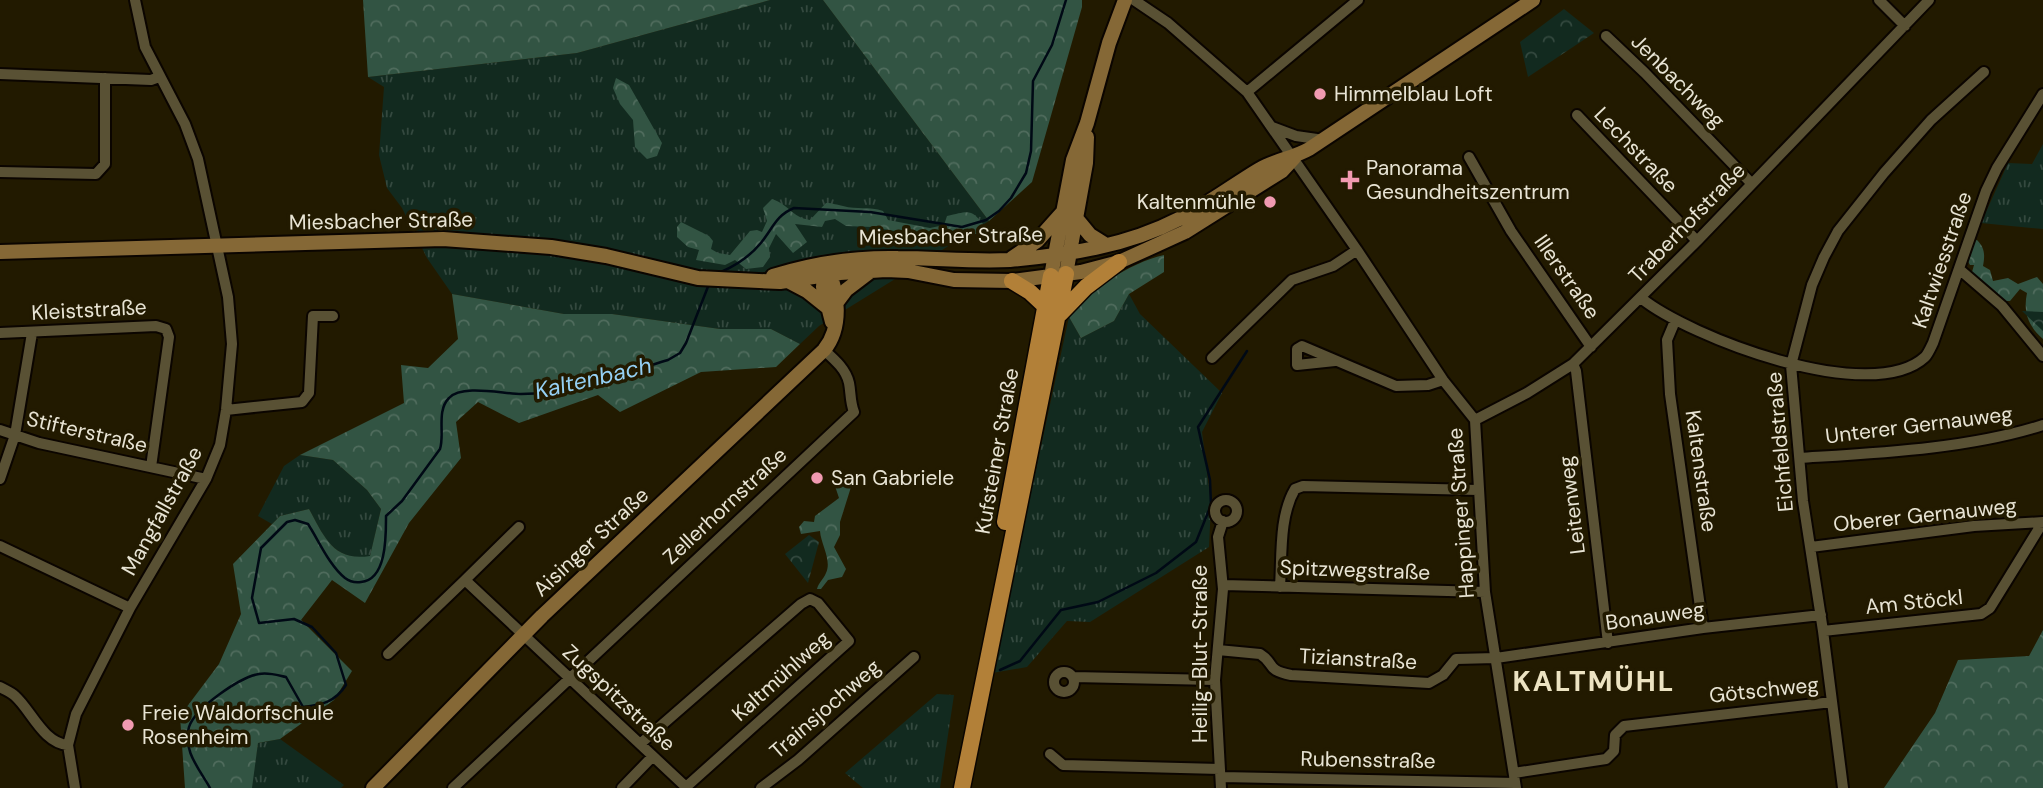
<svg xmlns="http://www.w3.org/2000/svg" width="2043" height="788" font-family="'DM Sans',sans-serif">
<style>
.grass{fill:url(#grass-tufts)}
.forest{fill:url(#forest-crowns)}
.park{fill:url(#park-crowns)}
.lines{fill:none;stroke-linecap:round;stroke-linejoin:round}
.stream{stroke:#000915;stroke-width:2.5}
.street-casing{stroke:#0b0500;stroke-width:14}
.secondary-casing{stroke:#0b0500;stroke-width:18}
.primary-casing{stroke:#0b0500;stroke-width:19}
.street{stroke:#595134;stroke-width:10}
.secondary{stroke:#856836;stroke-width:14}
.primary{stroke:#b28038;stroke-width:16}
.poi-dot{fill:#f19ab1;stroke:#221a00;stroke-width:2.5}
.labels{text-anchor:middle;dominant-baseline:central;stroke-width:7;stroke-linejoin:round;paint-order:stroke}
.street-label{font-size:21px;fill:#e8e4d4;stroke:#221a00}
.poi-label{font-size:21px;fill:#e8e4d4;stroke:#221a00;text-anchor:start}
.water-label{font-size:23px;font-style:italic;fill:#95d0f4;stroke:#221a00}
.district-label{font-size:28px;font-weight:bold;letter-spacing:2px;fill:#ece3c2;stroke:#221a00}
</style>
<defs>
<pattern id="grass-tufts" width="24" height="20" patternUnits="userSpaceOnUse" patternTransform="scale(1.75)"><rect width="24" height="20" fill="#122a1f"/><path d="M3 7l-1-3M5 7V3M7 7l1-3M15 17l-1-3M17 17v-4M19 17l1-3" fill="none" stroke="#34493f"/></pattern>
<pattern id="forest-crowns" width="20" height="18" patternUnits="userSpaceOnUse" patternTransform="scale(1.75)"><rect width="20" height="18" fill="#325443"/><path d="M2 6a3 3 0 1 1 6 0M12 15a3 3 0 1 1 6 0" fill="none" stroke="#506c5d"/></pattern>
<pattern id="park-crowns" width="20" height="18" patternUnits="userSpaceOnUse" patternTransform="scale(1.75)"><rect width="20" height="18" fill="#122a1f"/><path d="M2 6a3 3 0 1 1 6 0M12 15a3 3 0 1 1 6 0" fill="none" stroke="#34493f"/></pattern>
</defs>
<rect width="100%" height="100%" fill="#221a00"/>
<path class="grass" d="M770,0H823L989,221L819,326L800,344L771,329H720L612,314H564L452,294L427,258L402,208L387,188L379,155L384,87L368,77L577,53Z
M2043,144V229L1981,223L2008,163L2032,164Z
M1129,294L1140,314L1222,393L1202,432L1211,504L1209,547L1090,622L1067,621L1027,667L992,673L1069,317L1081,338L1114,321Z
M300,455L333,460L367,490L381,509L370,557C333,561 324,537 309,509L280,516L272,524L258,516L284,466Z
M937,694L954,695L940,788H863L845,773Z
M280,739L344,785L341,788H251L258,743Z"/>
<path class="forest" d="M363,0H770L577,53L368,77Z
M823,0H1082V7L1032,182L989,221Z
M616,78L629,85L662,143L657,156L647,159L635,147L633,120L620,104L613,88Z
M772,199C790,205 791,217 810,220L826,203C833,203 837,205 843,206C857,210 869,206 883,211L888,220L930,228L944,225L947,216C970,211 971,208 986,228L976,234L950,235L945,229L932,234L917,235L872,227L846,226L835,219L825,221L822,227L795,224L807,242L793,253L776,234L769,248L770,257L763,267L746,269L735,260L725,265L696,260L699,250L688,247L677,237V227L681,222L709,236L713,241L711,249L718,253L730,255L750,231L757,230L762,232L767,221L763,208Z
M1977,240C1985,248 1985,255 1983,266L1990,270L1993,281L2008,278L2018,284L2037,277L2043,284V339C2028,326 2023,312 2027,293L2020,289L2010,301H2001L1972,272L1974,265H1970L1966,258L1972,241Z
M1164,255V272L1129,294L1114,321L1081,338L1069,317C1093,288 1127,264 1164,255Z
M452,294L564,314H612L720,329H771L800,344L776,367L701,372L620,412L598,395L519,423L478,402L456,422L461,458L409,523L365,603L332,580L301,620L352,671L334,700L280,739L258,743L252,788H185L180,716L219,664L241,614L233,564L280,516L309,509C324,536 333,562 370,556L381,509L367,490L333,460L300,455L404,403L401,365L428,368L458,339Z
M839,481L846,482L851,487L840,522V535L834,547L846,569L842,577L828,580L821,589H817C819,582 823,580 826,573C832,560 821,545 820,531L801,534L799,527L804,521L814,522L815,516L839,498L835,486Z
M2043,630V788H1884L1935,713L1958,660L2029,656Z"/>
<path class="park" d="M1564,9L1594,33L1528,77L1520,42Z
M2022,311L2043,312V331Z
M809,535L819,542L808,583L785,554Z"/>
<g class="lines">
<path class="stream" d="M721,272C737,265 749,257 760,244C772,230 776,215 794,208L870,212L962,227L986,220L999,211L1011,198L1026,173L1031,151L1033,81L1052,45L1066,0
M1000,670L1020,661L1061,610L1098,602L1156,573L1196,542L1211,505L1210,480L1198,427L1247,351
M210,788C200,770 182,750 189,727C195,708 240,677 259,674C268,672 277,675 286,677L303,707C322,705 335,702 346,685L336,653L312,627L294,619L259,623L252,598L261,548L287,522L295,520L308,524C319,541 329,565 345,578C349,581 355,583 361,582C387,580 386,535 386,516L402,501L440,449C445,434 436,411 449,398C462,384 503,394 521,394C571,394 621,374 668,360L680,353L686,343L709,284"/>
<g class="street-casing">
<path id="street" d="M1134,0L1168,23L1247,92L1357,250L1443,380L1475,420L1485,592L1516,788
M1879,0L1905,26
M1606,36L1645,73L1752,184
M0,74L151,80L159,77
M1247,92L1358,0
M1577,115L1697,241
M1272,127L1296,136L1324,140
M1469,157L1511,231L1591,347
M0,172L96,174L105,164V78
M1959,269L2002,306L2043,356
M1641,298C1689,337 1871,407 1925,357C1928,354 1931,347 1933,343L1986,191L1997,168L2043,94
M1675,321L1667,340L1670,394L1703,628
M0,333L156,326L166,329L169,337L151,467
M1212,358L1292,280L1333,266L1357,250
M1335,361L1297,365V349L1302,346L1396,386L1428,385L1443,380
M1573,364L1576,371L1608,643
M226,410L302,402L309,393L313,316H333
M1475,420L1527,393L1573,364L1697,241L1929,0
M0,430L39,443L206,479
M1800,458C1878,453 1968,449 2043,425
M0,479L15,435L32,333
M1215 511a11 11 0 1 1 22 0a11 11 0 1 1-22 0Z
M519,527L465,580L687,788
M0,546L130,608
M1811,547L1974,526L2043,522
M1223,585L1485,592
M1280,587C1282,556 1279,516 1295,489L1303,486L1478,490
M1823,631L1981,614L1990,608L2043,522
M1218,650L1260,654C1276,664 1265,670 1291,675L1429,683L1443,675L1456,659L1496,658L1703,628L1821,615
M388,654L465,580
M1054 682a10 10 0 1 1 20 0a10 10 0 1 1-20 0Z
M1073,677L1215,680
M0,687C5,690 11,692 15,696C31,710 43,743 68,745
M640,744L801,604L810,599L818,603L849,641L686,787
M1050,754L1063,765L1220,769
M1514,773L1606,759L1614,751L1615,735L1624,726L1832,702
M1221,777L1515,783
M75,788L68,745L76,714L130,608L206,479L220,445L226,410L232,344L228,297L198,159L185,124L145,47L135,0
M453,788L854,412C850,402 851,393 849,383C846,369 834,359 824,350
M622,788L653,756
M761,788L798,760L914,657
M1221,788L1215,680L1223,589L1218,537L1223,521
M1843,788L1823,631L1803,501L1791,365L1812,285L1824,257L1838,231L1884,173L1931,120L1984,72"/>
</g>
<g class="secondary-casing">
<path id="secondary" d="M1076,218L1090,235L1106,245
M0,252L443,239L551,247L606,256L698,278L780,282L840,273L886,270L908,271L954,280L1012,281L1081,272L1119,262L1185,232L1282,171L1294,158
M1012,258L1037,241L1062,213
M825,267L823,287L832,322
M1066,274L1086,163L1087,137
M773,276C815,263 855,257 898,258C936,258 973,262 1010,260C1067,255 1127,246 1179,219C1207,205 1233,185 1260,169C1276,160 1293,158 1309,149L1533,0
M1051,276L1073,160L1087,123L1109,43L1125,0
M788,281L807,291L827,307
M837,302L846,290L871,271
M373,788L542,616L824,350C843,327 838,292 827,266"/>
</g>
<g class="primary-casing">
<path id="primary" d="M1012,281L1030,292L1046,307
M1060,314L1086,287L1119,262
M1005,522L1051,276
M962,788L1066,274"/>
</g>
<use href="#street" class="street"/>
<use href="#secondary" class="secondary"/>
<use href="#primary" class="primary"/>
</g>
<g class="poi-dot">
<circle cx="1320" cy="94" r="7"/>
<path d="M1346.5 169.5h7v7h7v7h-7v7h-7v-7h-7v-7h7z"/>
<circle cx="1270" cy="202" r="7"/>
<circle cx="817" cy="478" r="7"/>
<circle cx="128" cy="725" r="7"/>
</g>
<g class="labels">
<g class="street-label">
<text transform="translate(1678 81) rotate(45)">Jenbachweg</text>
<text transform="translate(1636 150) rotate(46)">Lechstraße</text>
<text transform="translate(381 221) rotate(-1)">Miesbacher Straße</text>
<text transform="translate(1687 223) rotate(-46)">Traberhofstraße</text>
<text transform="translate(951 236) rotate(-1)">Miesbacher Straße</text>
<text transform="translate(1942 260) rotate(-71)">Kaltwiesstraße</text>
<text transform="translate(1567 277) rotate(55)">Illerstraße</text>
<text transform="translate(89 310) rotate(-3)">Kleiststraße</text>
<text transform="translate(1919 425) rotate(-7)">Unterer Gernauweg</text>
<text transform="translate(87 432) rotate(13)">Stifterstraße</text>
<text transform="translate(1780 442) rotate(-95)">Eichfeldstraße</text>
<text transform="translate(997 451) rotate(-80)">Kufsteiner Straße</text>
<text transform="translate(1701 471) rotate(82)">Kaltenstraße</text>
<text transform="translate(1572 505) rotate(-97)">Leitenweg</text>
<text transform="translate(725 506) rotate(-43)">Zellerhornstraße</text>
<text transform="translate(162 511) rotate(-61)">Mangfallstraße</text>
<text transform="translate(1461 513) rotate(-94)">Happinger Straße</text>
<text transform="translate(1925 515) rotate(-6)">Oberer Gernauweg</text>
<text transform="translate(591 542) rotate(-43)">Aisinger Straße</text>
<text transform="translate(1355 570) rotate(2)">Spitzwegstraße</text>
<text transform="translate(1914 602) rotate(-6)">Am Stöckl</text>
<text transform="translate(1655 616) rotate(-8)">Bonauweg</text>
<text transform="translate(1200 654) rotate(-90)">Heilig-Blut-Straße</text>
<text transform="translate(1358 659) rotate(3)">Tizianstraße</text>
<text transform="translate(781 676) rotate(-42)">Kaltmühlweg</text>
<text transform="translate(1764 690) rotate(-6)">Götschweg</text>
<text transform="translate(619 698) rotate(43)">Zugspitzstraße</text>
<text transform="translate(825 709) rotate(-41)">Trainsjochweg</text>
<text transform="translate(1368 760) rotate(1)">Rubensstraße</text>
</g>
<g class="poi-label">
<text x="1334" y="94">Himmelblau Loft</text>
<text x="1366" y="168">Panorama<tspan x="1366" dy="24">Gesundheitszentrum</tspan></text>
<text x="1256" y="202" text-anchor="end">Kaltenmühle</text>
<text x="831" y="478">San Gabriele</text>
<text x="142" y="713">Freie Waldorfschule<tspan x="142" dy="24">Rosenheim</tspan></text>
</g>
<g class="water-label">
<text transform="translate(593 378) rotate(-13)">Kaltenbach</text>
</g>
<g class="district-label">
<text x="1594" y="681">KALTMÜHL</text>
</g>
</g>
</svg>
